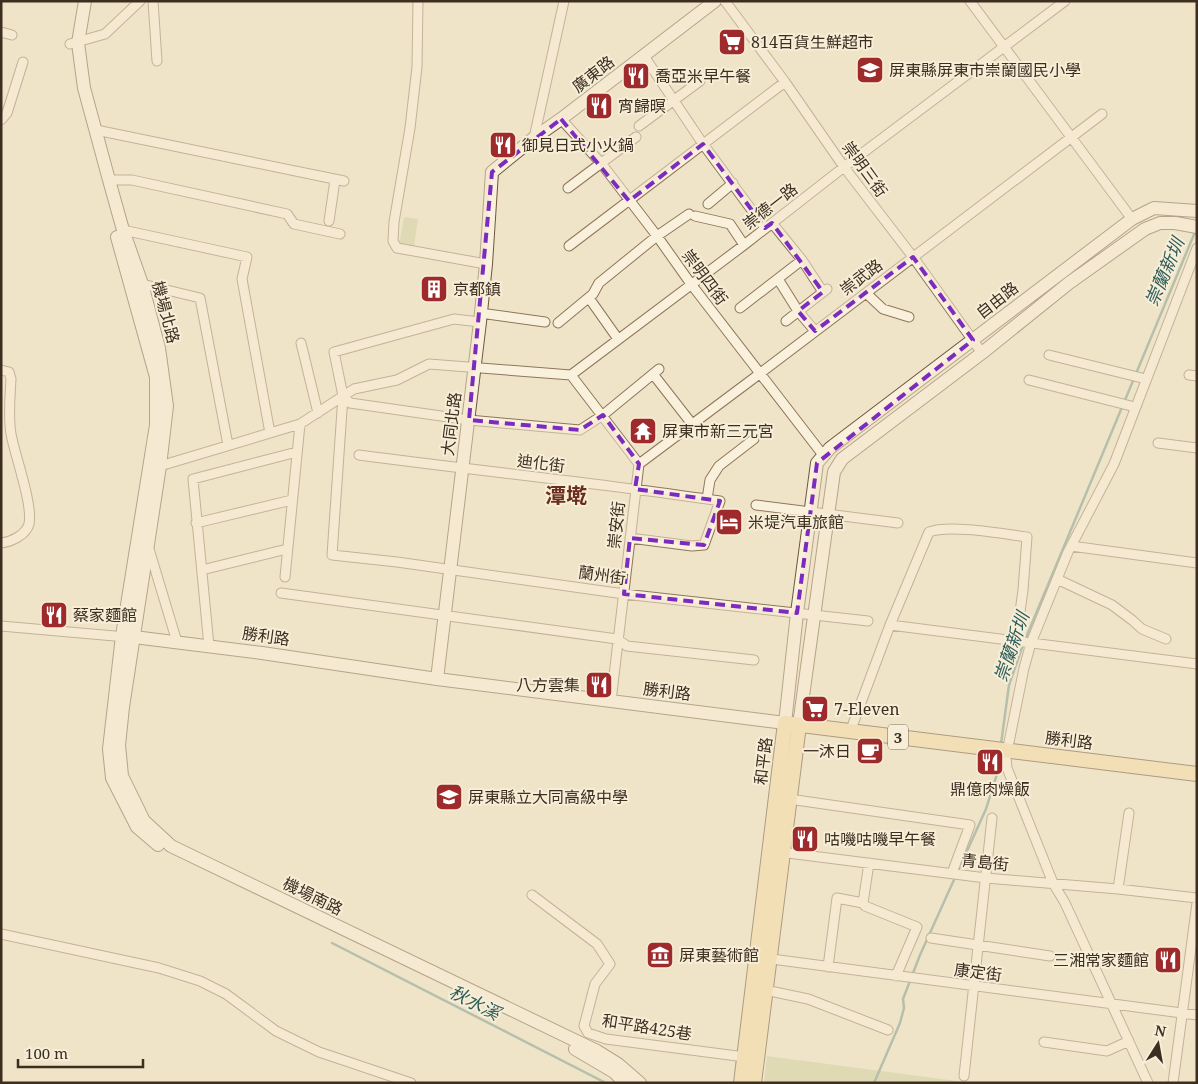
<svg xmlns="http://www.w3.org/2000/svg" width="1198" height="1084" font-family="'Noto Serif','Noto Sans TC',serif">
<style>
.green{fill:#c9cf9b}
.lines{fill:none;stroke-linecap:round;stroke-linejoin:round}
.stream{stroke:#6f938a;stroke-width:2.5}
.street-casing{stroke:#8d765c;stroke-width:11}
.secondary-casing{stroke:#6f573f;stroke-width:14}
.primary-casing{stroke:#5b4430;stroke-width:16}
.street{stroke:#faf1dc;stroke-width:9}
.secondary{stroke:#faf1dc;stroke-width:12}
.primary{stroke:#f3d9a0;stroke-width:14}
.marked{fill:none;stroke:#7b2cbf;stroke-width:4;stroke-dasharray:10 6;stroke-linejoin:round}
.labels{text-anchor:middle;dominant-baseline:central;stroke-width:4;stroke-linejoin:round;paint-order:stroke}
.shield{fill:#f7eed8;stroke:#756857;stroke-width:1}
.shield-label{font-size:15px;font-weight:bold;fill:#3d2e20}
.poi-label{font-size:16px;fill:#3d2e20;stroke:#f7eed8;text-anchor:start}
.street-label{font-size:16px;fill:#3d2e20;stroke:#f7eed8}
.water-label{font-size:18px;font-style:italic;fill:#2f5d5a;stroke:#f7eed8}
.district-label{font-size:21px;font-weight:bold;fill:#6b2e1e;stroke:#f7eed8}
</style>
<rect width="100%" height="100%" fill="#f0e4c8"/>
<path class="green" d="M404,217L418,219L414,247L399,245Z
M767,1056L972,1083H764Z"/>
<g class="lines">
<path class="stream" d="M1025,640L1195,232
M1001,744L1009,685L1023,645
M332,943L606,1083
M874,1083L900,1023L904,1008L903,999L920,955L986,809L997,774L1000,755"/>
<g class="street-casing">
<path id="street" d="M153,1L157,61
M418,1L417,67L410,128L394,222L393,241L397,248L486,264
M725,1L785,82L844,167L913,257L982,353
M970,1L1132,219
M1,32L12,35
M70,44L105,34L140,1
M644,56L703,144L765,228
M561,119L601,163L657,236L691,284L823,455
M1,120L7,113L23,62
M639,126L700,81
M96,130L344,181
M534,138L564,1
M109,180H132L287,214L294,224L340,234
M568,188L636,137
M708,204L733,183
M695,216L730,224L744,245
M329,221L335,180
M772,223L802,260L823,292
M123,230L247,257L242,279L270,433
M569,246L785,82
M778,279L798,311L815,331
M142,284L200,298L228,445
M866,293L883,309L909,317
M589,298L618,339
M740,308L802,260
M480,313L545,322
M786,321L827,289
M480,322L454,319L334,352L343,396L332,555L397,562L624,594L868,621
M558,323L593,294L599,283L657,236L689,214
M301,343L318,413
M1049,355L1146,379
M1,370L9,372L11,379C10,397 8,416 11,434C15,456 33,504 29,524C26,535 11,542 1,543
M653,374L692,424
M571,375L639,464L611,701
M1189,375L1197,376
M1029,380L1135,407
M343,396L350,403L469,420L580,430L603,415L659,369
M1158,443L1197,448
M359,455C479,471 600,483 720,501L704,545L692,546L630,538
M639,464L750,381L1102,114
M160,466L300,424L354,389L397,380L429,364L571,375L744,245L844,167L1065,1
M707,499L710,480L719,466L754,439
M756,505L898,523
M196,523L292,500
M1071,546L1197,563
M149,549L177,642
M202,570L287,549
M285,577L300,424
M1057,579L1112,605L1132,620L1142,629L1166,639
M281,593L617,639L627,646L754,660
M890,625L1197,664
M1,626L126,637
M209,646L193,479L297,452
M850,732L890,625L929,532C949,524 1004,534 1027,537L1023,590L1016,641
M789,799L970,825L952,873
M780,852L986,878L1118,889L1197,898
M1118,889L1129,813
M532,895L597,944L610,964L595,984L584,1026L588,1033L606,1039L745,1057L747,1055
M865,906L917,927L896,976
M1,934L159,968L200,981L226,994L276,1031L319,1052L411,1083
M931,938L1050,956
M764,958L1197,1015
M828,967L837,898L863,903L869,863
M765,990L808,999L888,1030
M1044,1042L1107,1051L1129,1041
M964,1076L992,818
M1148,1083L1065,903L1053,883L1007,768L1006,757L1024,668L1031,643L1068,552L1114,464L1197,248
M1173,1083L1197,903"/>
</g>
<g class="secondary-casing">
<path id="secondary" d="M85,1L78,43L84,88L109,180L123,230L142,284L159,348L167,406L160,466L123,707L119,745L122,776L144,821L171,846L597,1051L618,1064L640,1083
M117,237L156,377V425L122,636L109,749L112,778L137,827L158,845
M134,637L262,653L437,679L785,723L797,613L817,463L830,448L1132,219L1154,208L1197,211
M437,679L480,322L486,264L492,172L534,138L561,119L715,1
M799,725L834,472L842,459L982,353L1069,283L1145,229L1160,223H1175L1197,227
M575,1049L614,1072L625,1083"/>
</g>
<g class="primary-casing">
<path id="primary" d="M741,1083L785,723L1197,774
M754,1083L799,725"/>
</g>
<use href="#street" class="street"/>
<use href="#secondary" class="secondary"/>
<use href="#primary" class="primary"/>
</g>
<path d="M0 0H1198V1084H0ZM561,119L629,201L703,144L765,228L772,223L823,292L798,311L815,331L913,257L973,340L817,463L797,613L624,594L630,538L704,545L720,501L635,489L639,464L603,415L580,430L469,420L492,172Z" fill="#f0e4c8" fill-opacity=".55" fill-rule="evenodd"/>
<path class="marked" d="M561,119L629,201L703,144L765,228L772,223L823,292L798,311L815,331L913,257L973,340L817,463L797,613L624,594L630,538L704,545L720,501L635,489L639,464L603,415L580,430L469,420L492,172Z"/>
<defs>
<g id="supermarket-square" transform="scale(1.4375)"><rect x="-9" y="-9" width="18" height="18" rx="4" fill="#9e2a2b" stroke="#f7eed8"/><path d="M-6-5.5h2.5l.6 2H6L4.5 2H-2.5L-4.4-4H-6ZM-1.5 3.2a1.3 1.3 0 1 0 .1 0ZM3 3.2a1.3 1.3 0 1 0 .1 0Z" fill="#fff"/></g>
<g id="school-square" transform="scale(1.4375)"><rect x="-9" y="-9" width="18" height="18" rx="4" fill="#9e2a2b" stroke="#f7eed8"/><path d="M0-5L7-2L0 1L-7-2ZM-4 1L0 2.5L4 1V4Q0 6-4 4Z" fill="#fff"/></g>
<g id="restaurant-square" transform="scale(1.4375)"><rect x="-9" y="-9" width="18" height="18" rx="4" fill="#9e2a2b" stroke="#f7eed8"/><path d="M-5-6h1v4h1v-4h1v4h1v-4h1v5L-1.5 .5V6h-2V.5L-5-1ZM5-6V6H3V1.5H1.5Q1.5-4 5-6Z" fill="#fff"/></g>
<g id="building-square" transform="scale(1.4375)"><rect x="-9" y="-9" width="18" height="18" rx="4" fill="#9e2a2b" stroke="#f7eed8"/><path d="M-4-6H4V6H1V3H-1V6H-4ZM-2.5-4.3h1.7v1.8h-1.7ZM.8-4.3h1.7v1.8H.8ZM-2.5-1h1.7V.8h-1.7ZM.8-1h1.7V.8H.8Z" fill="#fff"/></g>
<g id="temple-square" transform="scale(1.4375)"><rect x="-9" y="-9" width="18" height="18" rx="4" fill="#9e2a2b" stroke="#f7eed8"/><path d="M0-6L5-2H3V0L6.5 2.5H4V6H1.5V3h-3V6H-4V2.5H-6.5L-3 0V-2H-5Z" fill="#fff"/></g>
<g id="hotel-square" transform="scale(1.4375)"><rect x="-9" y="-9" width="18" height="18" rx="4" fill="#9e2a2b" stroke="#f7eed8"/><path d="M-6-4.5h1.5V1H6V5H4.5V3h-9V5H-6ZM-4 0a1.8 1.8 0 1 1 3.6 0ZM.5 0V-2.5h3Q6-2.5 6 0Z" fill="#fff"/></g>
<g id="cafe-square" transform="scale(1.4375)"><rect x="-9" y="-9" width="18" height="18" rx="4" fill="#9e2a2b" stroke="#f7eed8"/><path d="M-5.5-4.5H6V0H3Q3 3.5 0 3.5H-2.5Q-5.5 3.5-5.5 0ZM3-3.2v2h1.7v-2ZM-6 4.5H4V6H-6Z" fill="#fff"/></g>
<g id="museum-square" transform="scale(1.4375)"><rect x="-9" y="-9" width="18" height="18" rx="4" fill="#9e2a2b" stroke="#f7eed8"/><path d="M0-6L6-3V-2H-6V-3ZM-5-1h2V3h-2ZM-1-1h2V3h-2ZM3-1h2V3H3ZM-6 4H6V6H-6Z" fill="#fff"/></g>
</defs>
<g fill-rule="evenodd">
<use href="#supermarket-square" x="732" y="42"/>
<use href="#school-square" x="870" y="70"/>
<use href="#restaurant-square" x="636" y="76"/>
<use href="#restaurant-square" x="599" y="106"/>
<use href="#restaurant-square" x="503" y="145"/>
<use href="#building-square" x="434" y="289"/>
<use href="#temple-square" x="643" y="431"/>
<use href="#hotel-square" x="729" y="522"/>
<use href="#restaurant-square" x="54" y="615"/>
<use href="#restaurant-square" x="599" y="685"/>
<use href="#supermarket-square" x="815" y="709"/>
<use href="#cafe-square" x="870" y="751"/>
<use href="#restaurant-square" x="990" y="762"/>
<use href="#school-square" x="449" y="797"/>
<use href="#restaurant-square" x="805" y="839"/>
<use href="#museum-square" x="660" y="955"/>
<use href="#restaurant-square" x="1168" y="960"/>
</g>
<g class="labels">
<rect class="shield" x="888" y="724.5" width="20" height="25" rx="4"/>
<g class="shield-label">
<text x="898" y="737">3</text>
</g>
<g class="poi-label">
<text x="751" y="42">814百貨生鮮超市</text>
<text x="889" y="70">屏東縣屏東市崇蘭國民小學</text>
<text x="655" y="76">喬亞米早午餐</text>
<text x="618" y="106">宵歸暝</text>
<text x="522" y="145">御見日式小火鍋</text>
<text x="453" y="289">京都鎮</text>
<text x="662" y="431">屏東市新三元宮</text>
<text x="748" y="522">米堤汽車旅館</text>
<text x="73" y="615">蔡家麵館</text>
<text x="580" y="685" text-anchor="end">八方雲集</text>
<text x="834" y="709">7-Eleven</text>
<text x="851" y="751" text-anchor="end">一沐日</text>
<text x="990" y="789" text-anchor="middle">鼎億肉燥飯</text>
<text x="468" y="797">屏東縣立大同高級中學</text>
<text x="824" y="839">咕嘰咕嘰早午餐</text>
<text x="679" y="955">屏東藝術館</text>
<text x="1149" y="960" text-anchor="end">三湘常家麵館</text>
</g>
<g class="street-label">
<text transform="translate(593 74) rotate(-38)">廣東路</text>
<text transform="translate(865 169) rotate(54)">崇明三街</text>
<text transform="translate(770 206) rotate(-38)">崇德一路</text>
<text transform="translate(705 277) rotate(53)">崇明四街</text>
<text transform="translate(861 277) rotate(-37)">崇武路</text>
<text transform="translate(997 300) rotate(-38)">自由路</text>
<text transform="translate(166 312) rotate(75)">機場北路</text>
<text transform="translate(451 424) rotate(-83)">大同北路</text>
<text transform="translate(541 463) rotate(7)">迪化街</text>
<text transform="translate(616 525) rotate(-84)">崇安街</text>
<text transform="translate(602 575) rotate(8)">蘭州街</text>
<text transform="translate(266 636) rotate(8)">勝利路</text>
<text transform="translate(667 691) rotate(7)">勝利路</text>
<text transform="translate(1069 740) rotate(7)">勝利路</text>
<text transform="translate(763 761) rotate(-83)">和平路</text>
<text transform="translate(985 862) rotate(6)">青島街</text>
<text transform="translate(313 896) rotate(26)">機場南路</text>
<text transform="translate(978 972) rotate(7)">康定街</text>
<text transform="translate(647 1027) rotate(9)">和平路425巷</text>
</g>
<g class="water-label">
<text transform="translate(1164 272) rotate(-67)">崇蘭新圳</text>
<text transform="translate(1011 647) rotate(-71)">崇蘭新圳</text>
<text transform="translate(475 1002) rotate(27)">秋水溪</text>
</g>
<g class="district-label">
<text x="566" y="495">潭墘</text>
</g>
</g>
<rect width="1198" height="1084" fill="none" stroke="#3d2e20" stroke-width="5"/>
<g transform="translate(1158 1044) rotate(11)" stroke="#f7eed8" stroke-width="4" paint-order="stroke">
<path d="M0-4L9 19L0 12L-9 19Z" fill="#3d2e20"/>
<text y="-8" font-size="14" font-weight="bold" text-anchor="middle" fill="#3d2e20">N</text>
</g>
<path d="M18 1059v8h125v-8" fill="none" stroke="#3d2e20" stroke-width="2.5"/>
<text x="25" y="1059" font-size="15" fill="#3d2e20" stroke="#f7eed8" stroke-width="4" paint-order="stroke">100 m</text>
</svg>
